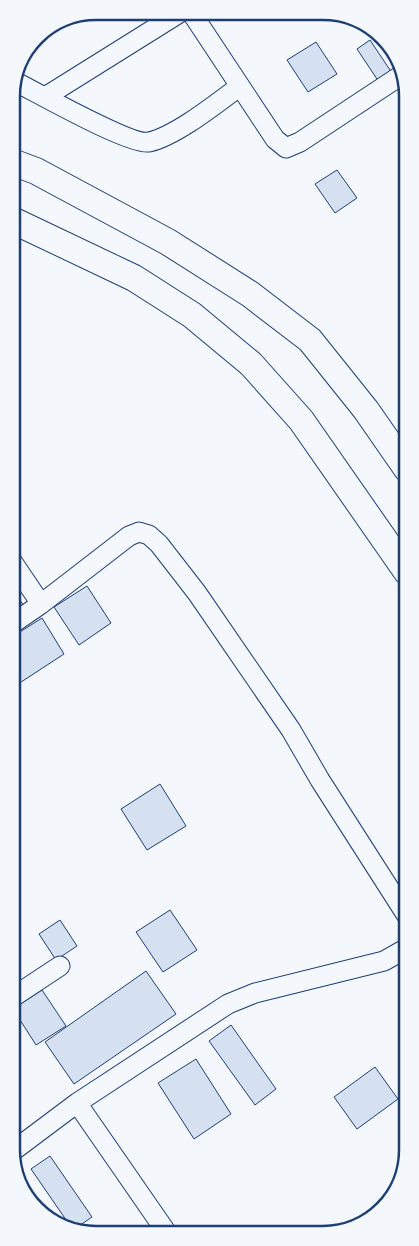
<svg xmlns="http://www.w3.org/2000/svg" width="419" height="1246" font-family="'Sofia Sans Condensed',sans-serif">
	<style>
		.building { fill: #d5e0f0; stroke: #1d3f73 }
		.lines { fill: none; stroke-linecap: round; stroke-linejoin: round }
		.street-casing { stroke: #1d3f73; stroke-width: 21 }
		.secondary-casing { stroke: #1d3f73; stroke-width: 28 }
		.street { stroke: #f4f7fb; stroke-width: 19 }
		.secondary { stroke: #f4f7fb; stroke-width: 26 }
		.rim { fill: none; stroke: #1d3f73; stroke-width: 2.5 }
	</style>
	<rect width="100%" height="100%" fill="#f4f7fb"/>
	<path class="building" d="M370,40L394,76L381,85L357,49Z
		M316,42L337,74L308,92L287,60Z
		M337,170L357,198L335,213L315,184Z
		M87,586L111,623L79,645L54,607Z
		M12,589L24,606L12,614Z
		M42,618L64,654L12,688V637Z
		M160,784L186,826L147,850L121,809Z
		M170,910L197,950L163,972L136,932Z
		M60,920L77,946L56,960L39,934Z
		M146,971L176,1014L74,1084L45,1042Z
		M42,990L66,1026L36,1045L13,1009Z
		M231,1025L276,1089L255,1105L209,1041Z
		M196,1059L231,1114L194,1139L158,1083Z
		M375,1067L398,1099L357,1129L334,1097Z
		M50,1156L92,1217L73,1230L31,1169Z"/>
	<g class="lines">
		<defs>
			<path id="street" d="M191,12L275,139L286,148L300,142L403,74
				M14,81C36,92 131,146 149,142C176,136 217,103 240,86
				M45,97L181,12
				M12,561L41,604
				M12,624L41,604L129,536L139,532L149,535L159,544L197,593L291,730L320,780L407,916
				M13,997L60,966
				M77,1103L167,1233
				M13,1151L77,1103L228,1004L255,993L384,961L407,948"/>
			<path id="secondary" d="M12,162L36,171L168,242L250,294L310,340L366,410L407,469
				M12,220L134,278L192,315L251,364L301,420L407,572"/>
		</defs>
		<use href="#street" class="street-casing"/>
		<use href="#secondary" class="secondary-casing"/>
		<use href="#street" class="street"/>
		<use href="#secondary" class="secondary"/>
	</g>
	<path d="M0 0H419V1246H0ZM96 20H323A76 76 0 0 1 399 96V1150A76 76 0 0 1 323 1226H96A76 76 0 0 1 20 1150V96A76 76 0 0 1 96 20Z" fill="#f4f7fb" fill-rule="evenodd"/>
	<path class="rim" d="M96 20H323A76 76 0 0 1 399 96V1150A76 76 0 0 1 323 1226H96A76 76 0 0 1 20 1150V96A76 76 0 0 1 96 20Z"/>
</svg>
